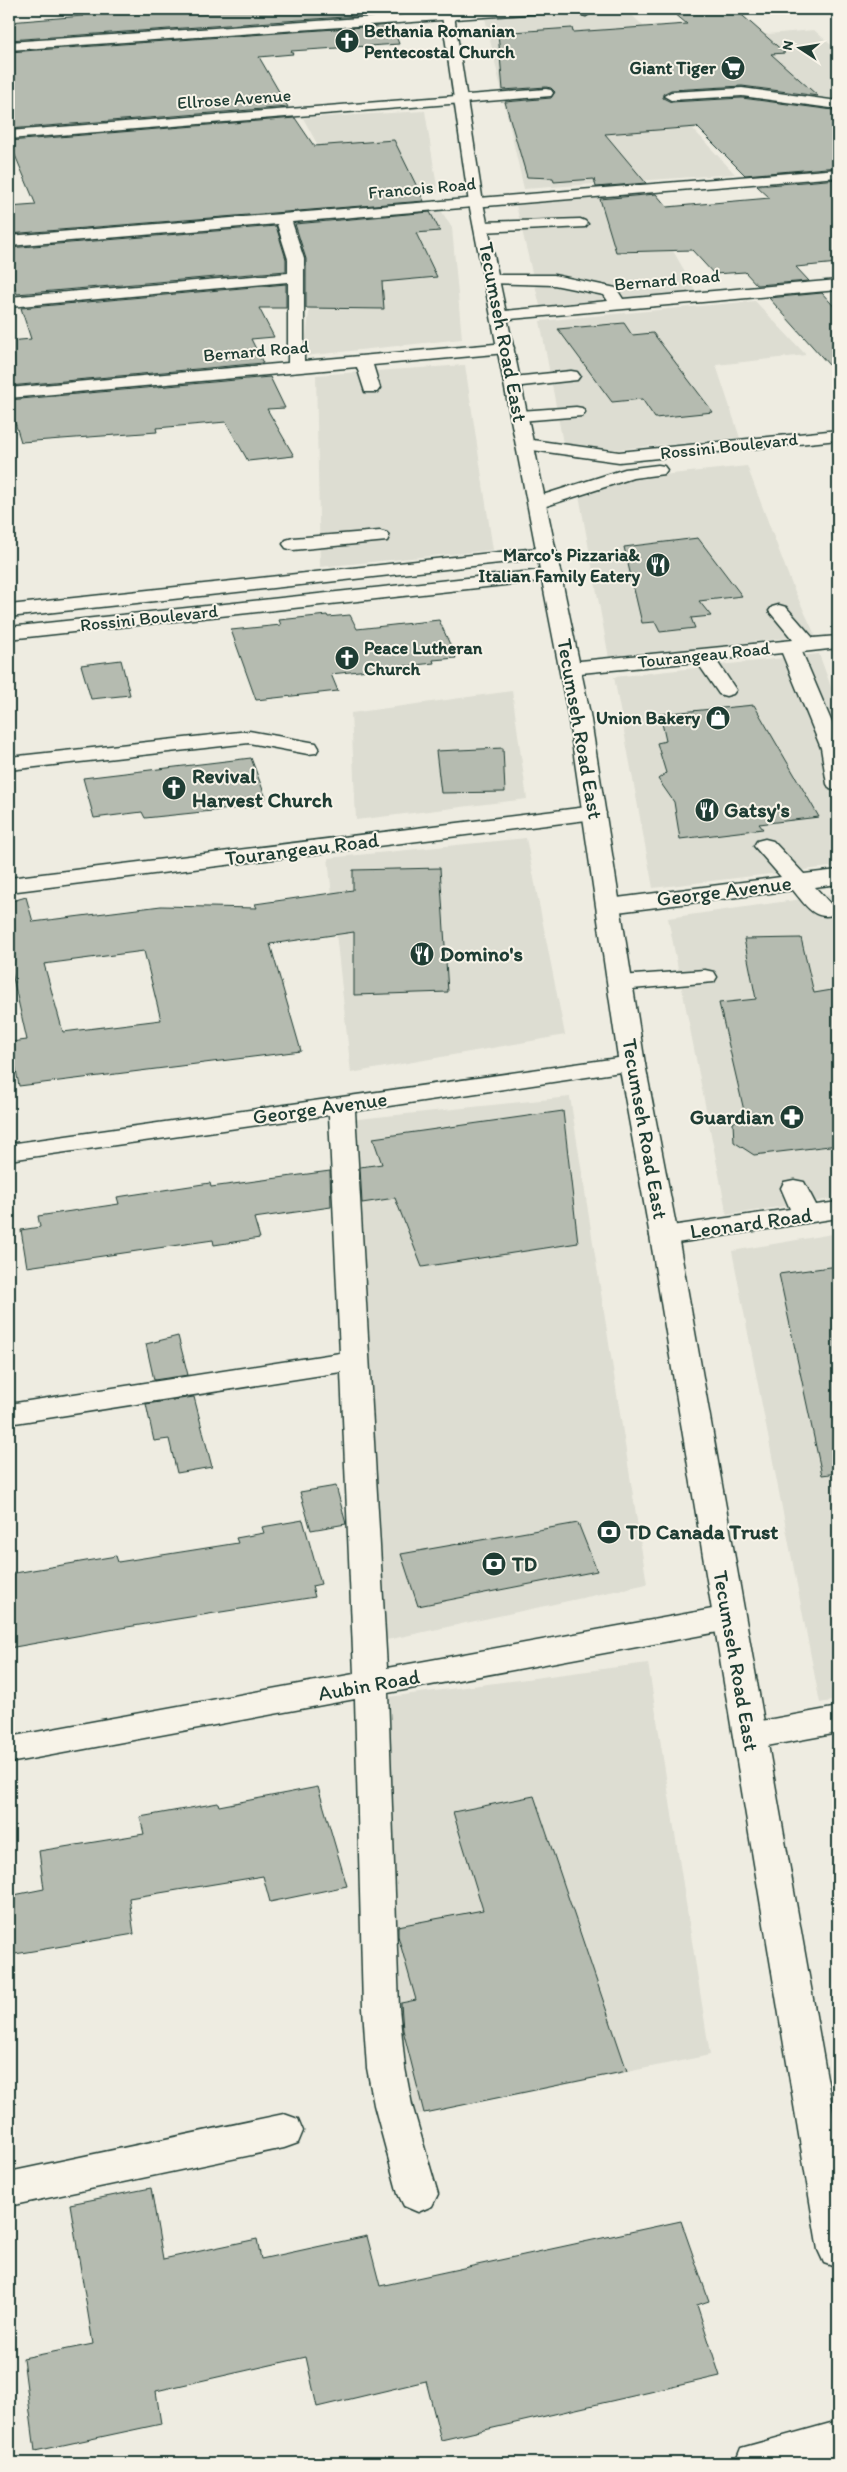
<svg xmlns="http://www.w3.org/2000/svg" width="847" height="2472" font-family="Itim,sans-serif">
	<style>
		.built { fill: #ddddd2 }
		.building { fill: #b5bbb0; stroke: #1f3d34; fill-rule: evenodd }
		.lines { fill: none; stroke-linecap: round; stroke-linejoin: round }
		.minor-casing { stroke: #1f3d34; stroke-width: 3 }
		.major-casing { stroke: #1f3d34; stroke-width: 3 }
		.minor { fill: #f7f3e8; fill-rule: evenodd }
		.major { fill: #f7f3e8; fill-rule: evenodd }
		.labels { text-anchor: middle; stroke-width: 4; stroke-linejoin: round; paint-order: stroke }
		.far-poi-label { font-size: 18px; font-weight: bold; fill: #1f3d34; stroke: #f7f3e8; text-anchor: end }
		.far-street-label { font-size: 18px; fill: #1f3d34; stroke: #f7f3e8 }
		.street-label { font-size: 21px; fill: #1f3d34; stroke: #f7f3e8 }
		.poi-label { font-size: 21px; font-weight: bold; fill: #1f3d34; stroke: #f7f3e8; text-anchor: start }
	</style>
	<rect width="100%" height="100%" fill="#eeece1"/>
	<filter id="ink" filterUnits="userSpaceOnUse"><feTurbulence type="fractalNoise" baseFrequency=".02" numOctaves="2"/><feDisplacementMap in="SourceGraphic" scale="10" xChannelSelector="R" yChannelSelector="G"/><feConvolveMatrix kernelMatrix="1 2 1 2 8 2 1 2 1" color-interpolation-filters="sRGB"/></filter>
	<g filter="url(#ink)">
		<path class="built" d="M587,9H626L660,43L814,30L838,51V118L693,129L735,174L524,189L485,18Z
			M425,111L438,193L312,204L322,153L303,118Z
			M641,194L697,293L540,306L516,205Z
			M442,212L452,228L462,339L304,356L313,277L254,282L243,256L293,251L281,226Z
			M755,301L806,355L716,365L740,438L565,454L540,321Z
			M465,365L493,550L320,567L316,375Z
			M747,466L792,585L815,635L609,658L579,495L624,479Z
			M819,654L838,706V866L653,888L614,677Z
			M512,691L527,799L356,820L351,713Z
			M526,838L565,1035L351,1073L328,858Z
			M838,894V1198L727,1215L668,918Z
			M570,1097L647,1584L368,1644L339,1121Z
			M838,1233V1700L820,1703L732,1251Z
			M648,1663L710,2055L396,2119L381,1698Z"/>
		<path class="building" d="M128,9H385L387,14L9,40V22L83,16L81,12Z
			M678,9H735L785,53L771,54L818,96L742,86L671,90L663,94V98L671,102L742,98L833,110L838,115V167L745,175L697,127L605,134L646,183L596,187L594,179L554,182L553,178L527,177L505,102L551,98L555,92L551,88L546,87L503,90L498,33L572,28L573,32L687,24L674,13H683Z
			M392,25L399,44L291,51L293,54L259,57L288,107L9,129V52Z
			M295,118L314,146L394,140L424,201L9,234V207L36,205L9,141Z
			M838,179V263L796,267L809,281L757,285L745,272L714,274L692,250L616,252L600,199L656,194L667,207L770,198L757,186Z
			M430,212L440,231L416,233L437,277L382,282L384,309L306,308V259L295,224Z
			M276,226L286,259V271L17,294L9,269V248Z
			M286,284V308H259L274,337L251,339L263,363L9,386V341L31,339L21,308Z
			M822,293L838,311V375L769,298Z
			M624,323L632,335L653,333L713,412L655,418L642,399L612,402L558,329Z
			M270,377L285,408L267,409L294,456L248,461L226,422L156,428L157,432L21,442L9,403V400Z
			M698,538L742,596L699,601L711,616L691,618L695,628L660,632L655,622L642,623L624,547Z
			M327,615L328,617L350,615L357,629L439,620L456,658L433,660L434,663L331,674L338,691L256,700L231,630L281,625L279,620Z
			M121,660L130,695L91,699L81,665Z
			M754,705L819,817L759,824L763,829L680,839L674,802L658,779L666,773L657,743L666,741L660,714Z
			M503,748L505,792L441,793L436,751Z
			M251,758L266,798L257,799L260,806L145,818L142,812L94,818L83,778Z
			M440,868L448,992L354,995V932L270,944L301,1051L19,1086L11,1042L27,1040L11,969H9V902L26,897L33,922L161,906L257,908L255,904L353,890V870ZM144,951L161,1020L63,1032L44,964Z
			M801,938L814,993L838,989V1145L754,1155L734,1142L733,1123L745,1115L719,1003L756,999L744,939Z
			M563,1111L578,1243L422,1267L395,1198L362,1203L360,1167L382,1164L373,1138Z
			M330,1171L331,1207L254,1218L260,1238L214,1245L213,1240L27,1267L21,1230L40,1227L38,1216L119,1204L117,1197L210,1183L211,1187Z
			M838,1266V1473L822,1475L779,1274Z
			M178,1336L188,1375L154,1380L146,1344Z
			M194,1397L212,1467L177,1473L169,1439L154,1441L146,1404Z
			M336,1486L346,1524L311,1530L300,1492Z
			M303,1520L321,1584L312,1586L315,1597L121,1628L9,1648V1574L116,1556L118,1562L238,1543L236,1538L264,1533L262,1527Z
			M578,1523L597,1571L418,1606L401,1554Z
			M318,1787L347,1886L270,1902L263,1876L129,1898L134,1934L9,1955V1896L44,1889L39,1851L144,1834L140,1817L218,1803L219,1806Z
			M534,1796L627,2071L424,2113L403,2030L401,2003L416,2000L398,1936V1926L483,1910L453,1812Z
			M151,2188L163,2259L257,2239L261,2259L367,2236L380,2286L681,2221L709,2301L697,2305L720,2376L441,2440L426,2381L317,2407L306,2357L156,2391L161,2424L35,2451L23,2358L93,2344L70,2204Z"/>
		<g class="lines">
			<defs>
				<path id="minor" d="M491,9H548L542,13L9,50V42Z
					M580,9H592V12L586,16L582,15Z
					M742,88L838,101V109L742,96L671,100L664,96L671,92Z
					M546,89L551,90L553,93L551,96L9,139V131Z
					M838,169V177L292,222L304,259V361L506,343L512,344L514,348L512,352L506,353L373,365L380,388L377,392H365L357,367L9,398V388L288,363V282L9,307V297L288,273V259L277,224L9,246V236Z
					M580,219L585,221L588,224L585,227L482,232L474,227L482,222Z
					M493,275H554L616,288L623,299L838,280V290L500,320L494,318L492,315L494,312L608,301L604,295L554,285L487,283L485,280L487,277Z
					M571,371L577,372L580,376L577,380L513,387L507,386L504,382L507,378L513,377Z
					M576,407L582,408L585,412L582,416L520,421L514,420L511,416L514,412L520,411Z
					M838,430V440L619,462L525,449L519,448L516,444L519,440L525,439L619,452Z
					M658,465L664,466L667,470L664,474L633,478L537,509L530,507L528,503L530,499L625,469Z
					M380,531L387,533L389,537L387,541L293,550L286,548L283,544L286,540L293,538Z
					M547,547L554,549L557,553L554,557L9,617V605Z
					M552,569L559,571L562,575L559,579L9,639V627Z
					M779,605L786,607L813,638L838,636V648L802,652L838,737V791L830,789L827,784L821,748L782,653L716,660L736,690L733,694L726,696L719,694L697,662L570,674L563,672L560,668L563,664L570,662L793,640L769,611L772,607Z
					M249,731L316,743L319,748L316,753L308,754L249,743L9,770V757Z
					M595,806L603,808L606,813L603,818L9,892V878Z
					M765,839L773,841L804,874L838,870V884L815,887L836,910L832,915C813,920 804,903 793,890L609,913L601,911L597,906L601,901L609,899L781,877L754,846L757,841Z
					M705,970L714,972L717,977L714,982L620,990L611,988L608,983L611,978L620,976Z
					M632,1056L641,1059L645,1064L641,1069L355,1111L387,1668L729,1606L740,1610L745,1618L740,1626L729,1630L388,1693L399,2008L405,2068L412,2105L438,2194L432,2206L418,2212L404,2206L398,2194L374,2105L367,2068L363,2008L355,1699L9,1763V1737L354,1674L341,1372L9,1424V1404L340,1353L329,1115L9,1160V1144Z
					M794,1180L804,1182L816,1205L838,1202V1218L664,1245L654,1242L650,1236L654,1230L664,1227L790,1209L781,1188L784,1182Z
					M838,1707V1733L750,1749L738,1745L733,1736L738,1727L750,1723Z
					M284,2114L298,2119L303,2131L298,2143L284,2148L9,2206V2172Z
					M838,2421V2461L831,2463H735L741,2448Z"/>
				<path id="major" d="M441,9H453L483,203L590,714L645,1064L678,1236L838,2140V2268L824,2263L818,2250L650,1236L619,1064L568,714L469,203Z"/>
			</defs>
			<use href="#minor" class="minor-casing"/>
			<use href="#major" class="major-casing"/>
			<use href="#minor" class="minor"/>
			<use href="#major" class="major"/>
		</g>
	</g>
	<defs>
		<symbol id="church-disc" viewBox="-11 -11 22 22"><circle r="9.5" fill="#1f3d34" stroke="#f7f3e8"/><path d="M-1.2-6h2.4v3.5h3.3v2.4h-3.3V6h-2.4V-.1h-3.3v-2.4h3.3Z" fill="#fff"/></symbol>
		<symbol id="supermarket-disc" viewBox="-11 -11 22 22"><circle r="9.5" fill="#1f3d34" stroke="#f7f3e8"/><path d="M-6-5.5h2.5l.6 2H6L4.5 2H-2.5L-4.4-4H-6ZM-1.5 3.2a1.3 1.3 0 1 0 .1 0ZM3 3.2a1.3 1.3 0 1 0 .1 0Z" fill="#fff"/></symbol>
		<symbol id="restaurant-disc" viewBox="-11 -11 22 22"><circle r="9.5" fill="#1f3d34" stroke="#f7f3e8"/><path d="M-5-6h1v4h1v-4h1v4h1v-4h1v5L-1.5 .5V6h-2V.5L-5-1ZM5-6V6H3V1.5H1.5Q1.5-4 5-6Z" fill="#fff"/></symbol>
		<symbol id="shop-disc" viewBox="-11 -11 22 22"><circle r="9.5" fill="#1f3d34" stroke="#f7f3e8"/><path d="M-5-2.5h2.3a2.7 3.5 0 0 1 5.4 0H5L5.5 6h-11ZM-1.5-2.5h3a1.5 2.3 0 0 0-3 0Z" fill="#fff"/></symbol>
		<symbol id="pharmacy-disc" viewBox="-11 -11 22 22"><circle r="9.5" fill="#1f3d34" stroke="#f7f3e8"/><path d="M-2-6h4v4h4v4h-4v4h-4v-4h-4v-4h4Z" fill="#fff"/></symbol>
		<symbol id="bank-disc" viewBox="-11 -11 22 22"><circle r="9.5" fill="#1f3d34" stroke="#f7f3e8"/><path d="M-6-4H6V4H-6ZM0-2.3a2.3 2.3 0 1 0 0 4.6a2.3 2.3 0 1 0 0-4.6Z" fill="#fff"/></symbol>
	</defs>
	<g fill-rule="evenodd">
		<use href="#church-disc" x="333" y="27" width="28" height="28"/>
		<use href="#supermarket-disc" x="719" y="54" width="28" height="28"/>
		<use href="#restaurant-disc" x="644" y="551" width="28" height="28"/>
		<use href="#church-disc" x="333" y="644" width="28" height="28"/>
		<use href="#shop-disc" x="704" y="704" width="28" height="28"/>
		<use href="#church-disc" x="160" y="774" width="28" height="28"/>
		<use href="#restaurant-disc" x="693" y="796" width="28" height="28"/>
		<use href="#restaurant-disc" x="408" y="940" width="28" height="28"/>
		<use href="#pharmacy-disc" x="778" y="1103" width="28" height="28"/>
		<use href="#bank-disc" x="595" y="1518" width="28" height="28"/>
		<use href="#bank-disc" x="480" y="1550" width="28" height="28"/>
	</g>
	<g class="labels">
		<g class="far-poi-label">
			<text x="364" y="37" text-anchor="start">Bethania Romanian<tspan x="364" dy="21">Pentecostal Church</tspan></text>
			<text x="716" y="74">Giant Tiger</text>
			<text x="640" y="561">Marco's Pizzaria&amp;<tspan x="640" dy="21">Italian Family Eatery</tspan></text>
			<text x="364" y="654" text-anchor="start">Peace Lutheran<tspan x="364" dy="21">Church</tspan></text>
			<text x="700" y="724">Union Bakery</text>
		</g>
		<g class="far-street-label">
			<text transform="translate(234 99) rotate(-4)" y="6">Ellrose Avenue</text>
			<text transform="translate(422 188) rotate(-5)" y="6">Francois Road</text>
			<text transform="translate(667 280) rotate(-5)" y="6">Bernard Road</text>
			<text transform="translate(256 351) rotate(-5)" y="6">Bernard Road</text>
			<text transform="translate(729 446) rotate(-6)" y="6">Rossini Boulevard</text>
			<text transform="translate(149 618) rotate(-6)" y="6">Rossini Boulevard</text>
			<text transform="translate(704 655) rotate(-6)" y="6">Tourangeau Road</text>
		</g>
		<g class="street-label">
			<text transform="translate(503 332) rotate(79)" y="7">Tecumseh Road East</text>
			<text transform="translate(580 729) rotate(80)" y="7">Tecumseh Road East</text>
			<text transform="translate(302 849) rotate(-7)" y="7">Tourangeau Road</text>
			<text transform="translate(724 891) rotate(-7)" y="7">George Avenue</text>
			<text transform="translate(320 1108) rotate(-8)" y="7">George Avenue</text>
			<text transform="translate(645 1129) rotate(80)" y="7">Tecumseh Road East</text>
			<text transform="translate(751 1223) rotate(-8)" y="7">Leonard Road</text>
			<text transform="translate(736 1661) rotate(80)" y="7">Tecumseh Road East</text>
			<text transform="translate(369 1685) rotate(-10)" y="7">Aubin Road</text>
		</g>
		<g class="poi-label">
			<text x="192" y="783">Revival<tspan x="192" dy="24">Harvest Church</tspan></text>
			<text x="724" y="817">Gatsy's</text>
			<text x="440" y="961">Domino's</text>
			<text x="774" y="1124" text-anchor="end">Guardian</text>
			<text x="626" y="1539">TD Canada Trust</text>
			<text x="512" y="1571">TD</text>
		</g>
	</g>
	<rect width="847" height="2472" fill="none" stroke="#f7f3e8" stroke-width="30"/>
	<rect x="15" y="15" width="817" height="2442" fill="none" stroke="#1f3d34" stroke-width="2" filter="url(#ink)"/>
	<g transform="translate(800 48) rotate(282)" stroke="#f7f3e8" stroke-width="4" paint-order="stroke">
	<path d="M0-4L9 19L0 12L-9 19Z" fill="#1f3d34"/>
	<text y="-8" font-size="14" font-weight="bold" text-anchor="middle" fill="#1f3d34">N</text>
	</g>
</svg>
